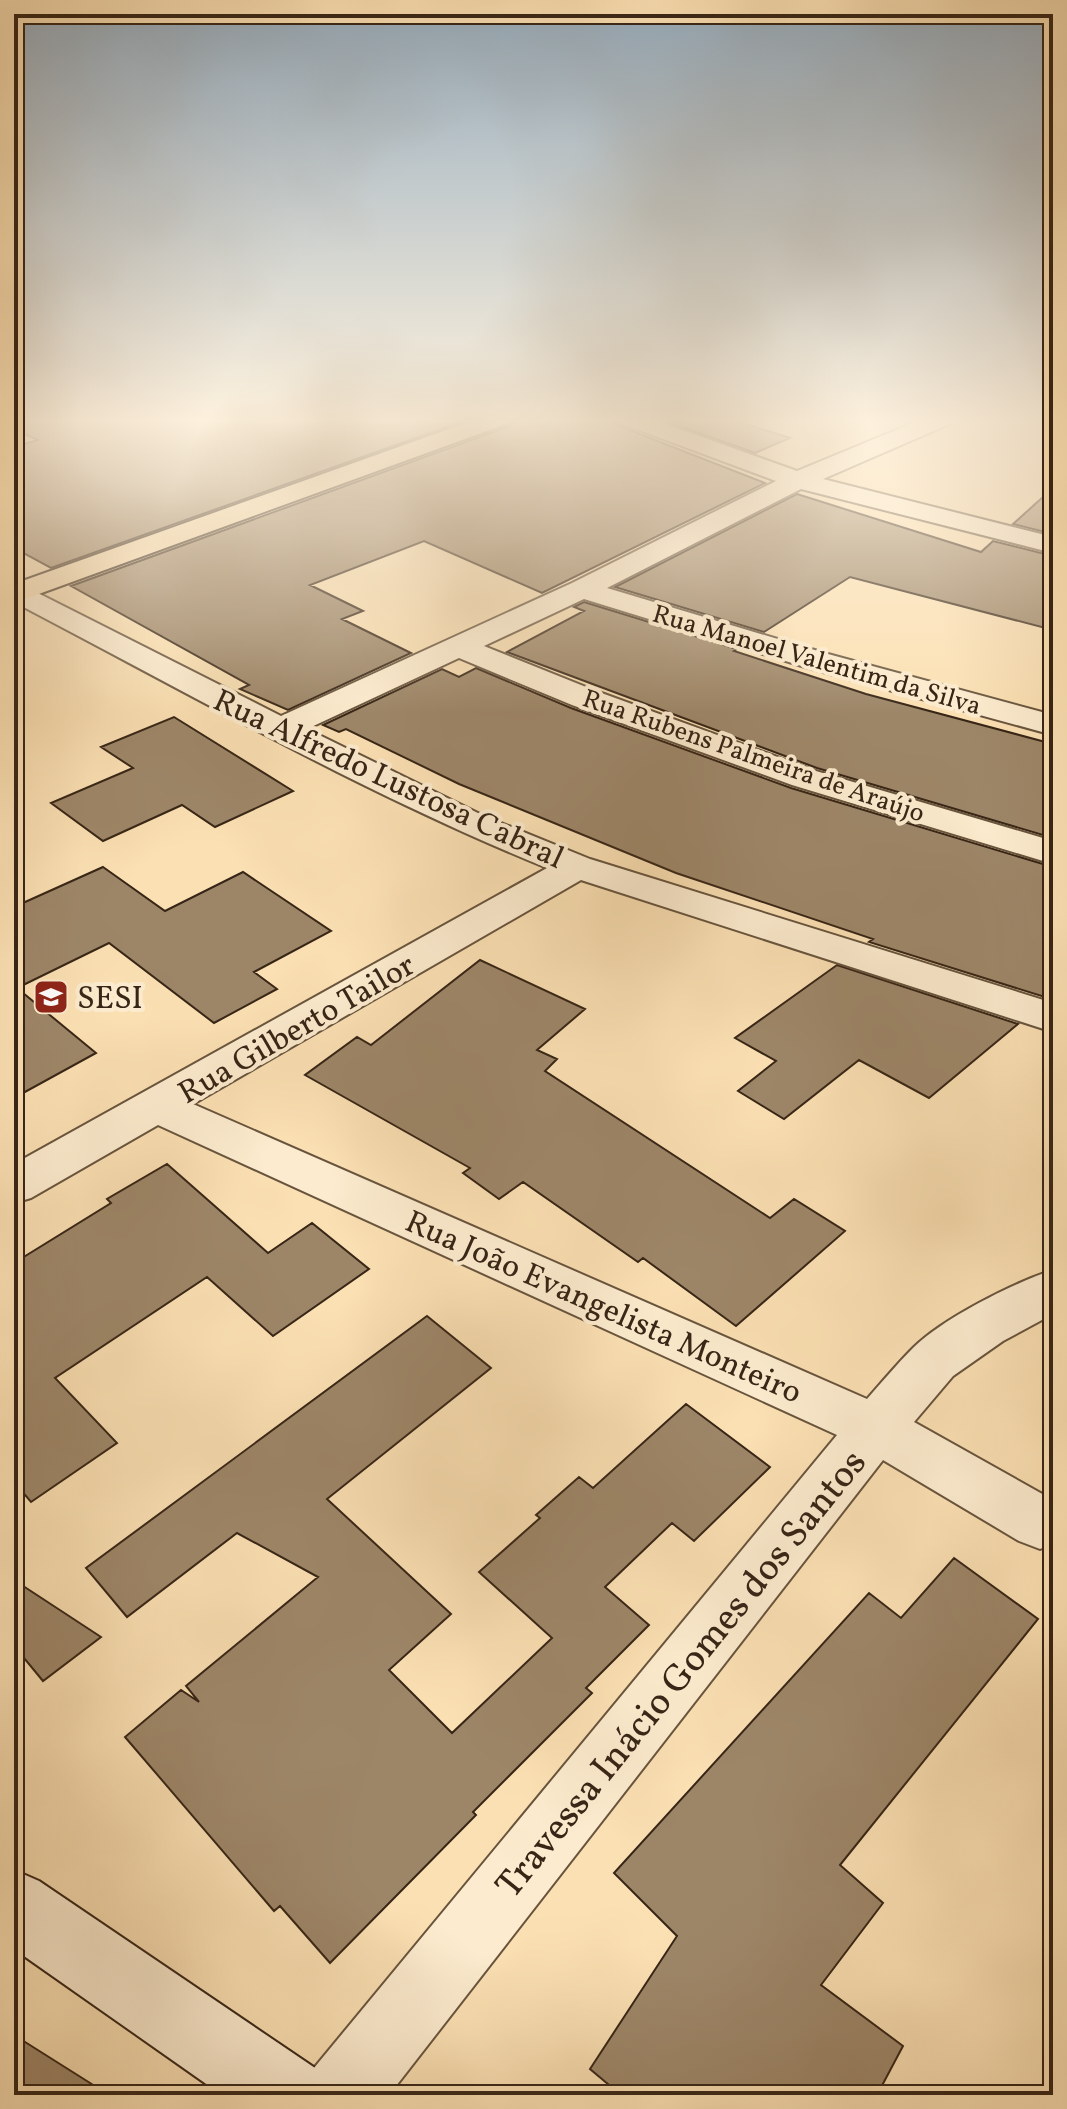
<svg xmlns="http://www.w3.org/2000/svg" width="1067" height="2109" font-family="Vollkorn,serif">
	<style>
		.building { fill: #9d8668; stroke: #372516; stroke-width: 2 }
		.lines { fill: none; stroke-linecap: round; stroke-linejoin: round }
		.minor-casing { stroke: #68543d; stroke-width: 4 }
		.secondary-casing { stroke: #372516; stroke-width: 4 }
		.primary-casing { stroke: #372516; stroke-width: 4 }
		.minor { fill: #fcebce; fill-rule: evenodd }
		.secondary { fill: #fcebce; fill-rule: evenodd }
		.primary { fill: #fbe0b3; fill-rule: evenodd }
		.labels { text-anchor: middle; stroke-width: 8; stroke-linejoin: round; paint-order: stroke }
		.far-street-label { font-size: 26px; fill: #372516; stroke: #fcebce }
		.street-label { font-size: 32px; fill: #372516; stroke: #fcebce }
		.poi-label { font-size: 32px; fill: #372516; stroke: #fcebce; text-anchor: start }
		.near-street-label { font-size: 38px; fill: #372516; stroke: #fcebce }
	</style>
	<rect width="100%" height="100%" fill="#fbe0b3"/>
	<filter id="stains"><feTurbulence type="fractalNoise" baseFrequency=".0025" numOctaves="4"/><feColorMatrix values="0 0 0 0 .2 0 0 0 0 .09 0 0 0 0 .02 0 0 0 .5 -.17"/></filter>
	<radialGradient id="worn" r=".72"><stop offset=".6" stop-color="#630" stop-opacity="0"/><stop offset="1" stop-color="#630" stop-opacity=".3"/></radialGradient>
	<path class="building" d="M14,418H472L51,568L14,548V447L38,440L14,429Z
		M516,418H613L619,426L765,483L542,593L424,541L310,585L363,611L342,619L411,653L288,710L240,689L249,685L71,586L510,426Z
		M657,418H727L790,438L755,453Z
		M1053,488V534L1013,524Z
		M797,494L981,552L993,541L1053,556V630L850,577L764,632L615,587Z
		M584,602L737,649L734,651L866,694L1053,744V838L817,768L507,652L584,611L574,607Z
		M476,668L571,708L791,788L1053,867V994L1048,998L869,942L873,939L676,873L459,784L346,729L339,732L323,725L442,669L459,677Z
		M174,717L293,791L215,827L182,805L103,841L51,803L133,768L101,747Z
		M103,867L165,911L243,872L331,931L254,972L277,989L214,1023L109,943L17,988L96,1053L14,1098V907Z
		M480,960L585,1009L537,1050L557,1059L545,1071L770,1218L794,1199L845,1231L736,1326L643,1258L638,1262L523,1182L499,1199L463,1173L470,1168L305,1075L357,1037L371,1045Z
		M837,965L1018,1024L929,1098L859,1060L784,1119L738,1091L776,1061L735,1038Z
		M167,1164L268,1253L312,1223L369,1269L273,1336L207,1277L55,1378L117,1443L31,1502L14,1482V1263L111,1203L107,1199Z
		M427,1316L491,1368L327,1499L451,1614L389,1670L452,1733L552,1638L479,1572L540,1518L536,1515L579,1477L593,1488L686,1404L770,1467L694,1541L672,1523L605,1587L649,1625L586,1688L592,1693L473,1812L476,1815L330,1963L280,1906L274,1911L125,1737L181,1690L199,1702L186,1686L318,1577L237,1533L127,1617L86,1568Z
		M954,1558L1038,1619L840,1865L883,1903L821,1985L903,2046L877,2095H621L590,2069L677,1936L614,1873L869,1593L901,1618Z
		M14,1580L101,1637L43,1681L14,1646Z
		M14,2035L109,2095H14Z"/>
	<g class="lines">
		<defs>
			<path id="minor" d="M616,418H649L797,471L925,418H956L952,423L823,479L1053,537V553L801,489L607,588L828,654L1053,715V735L805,667L584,599L484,646L596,691L816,771L1053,841V864L792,785L572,705L459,658L307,729L484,816L590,859L1053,1003V1032L581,880L193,1104L867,1399C882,1382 897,1364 913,1348C942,1319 1013,1283 1053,1270V1314L1003,1341L953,1376L914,1422L1053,1500V1544L1040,1549L1019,1541L883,1460L389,2095H302L314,2068L837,1435L158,1125L31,1198L14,1203V1164L547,868C363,793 190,694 14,602V581L281,716L572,583L776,481L620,423Z"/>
			<path id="secondary" d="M14,1870L39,1881L315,2068L327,2095H222L14,1949Z"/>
			<path id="primary" d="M480,418H513L509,423L14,603V584Z"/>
		</defs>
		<use href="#minor" class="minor-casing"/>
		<use href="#secondary" class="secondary-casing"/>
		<use href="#primary" class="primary-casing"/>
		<use href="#minor" class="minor"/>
		<use href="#secondary" class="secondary"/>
		<use href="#primary" class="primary"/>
	</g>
	<linearGradient id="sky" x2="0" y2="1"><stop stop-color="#95acbe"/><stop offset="0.59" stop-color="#fdf1dd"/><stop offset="1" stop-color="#fdf1dd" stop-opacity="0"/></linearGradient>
	<rect width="1067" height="713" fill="url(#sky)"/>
	<defs>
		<symbol id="school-square" viewBox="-11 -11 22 22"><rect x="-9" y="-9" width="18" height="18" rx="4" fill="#8f2418" stroke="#fcebce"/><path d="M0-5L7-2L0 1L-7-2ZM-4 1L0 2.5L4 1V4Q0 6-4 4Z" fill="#fff"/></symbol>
	</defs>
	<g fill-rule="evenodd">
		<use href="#school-square" x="31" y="977" width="40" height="40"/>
	</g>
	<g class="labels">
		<g class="far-street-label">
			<text transform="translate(817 659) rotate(16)" y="9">Rua Manoel Valentim da Silva</text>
			<text transform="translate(754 755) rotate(19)" y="9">Rua Rubens Palmeira de Araújo</text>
		</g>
		<g class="street-label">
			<text transform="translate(389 778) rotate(25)" y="11">Rua Alfredo Lustosa Cabral</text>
			<text transform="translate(296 1028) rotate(-30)" y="11">Rua Gilberto Tailor</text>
			<text transform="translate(604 1306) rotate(24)" y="11">Rua João Evangelista Monteiro</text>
		</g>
		<g class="poi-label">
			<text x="77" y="1008">SESI</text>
		</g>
		<g class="near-street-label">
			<text transform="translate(680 1673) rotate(-51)" y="13">Travessa Inácio Gomes dos Santos</text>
		</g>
	</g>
	<rect width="1067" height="2109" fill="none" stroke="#fbe0b3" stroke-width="48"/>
	<rect x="16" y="16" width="1035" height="2077" fill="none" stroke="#372516" stroke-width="4"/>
	<rect x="24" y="24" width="1019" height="2061" fill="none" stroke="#372516" stroke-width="2"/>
	<rect width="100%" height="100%" filter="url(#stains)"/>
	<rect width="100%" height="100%" fill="url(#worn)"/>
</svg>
